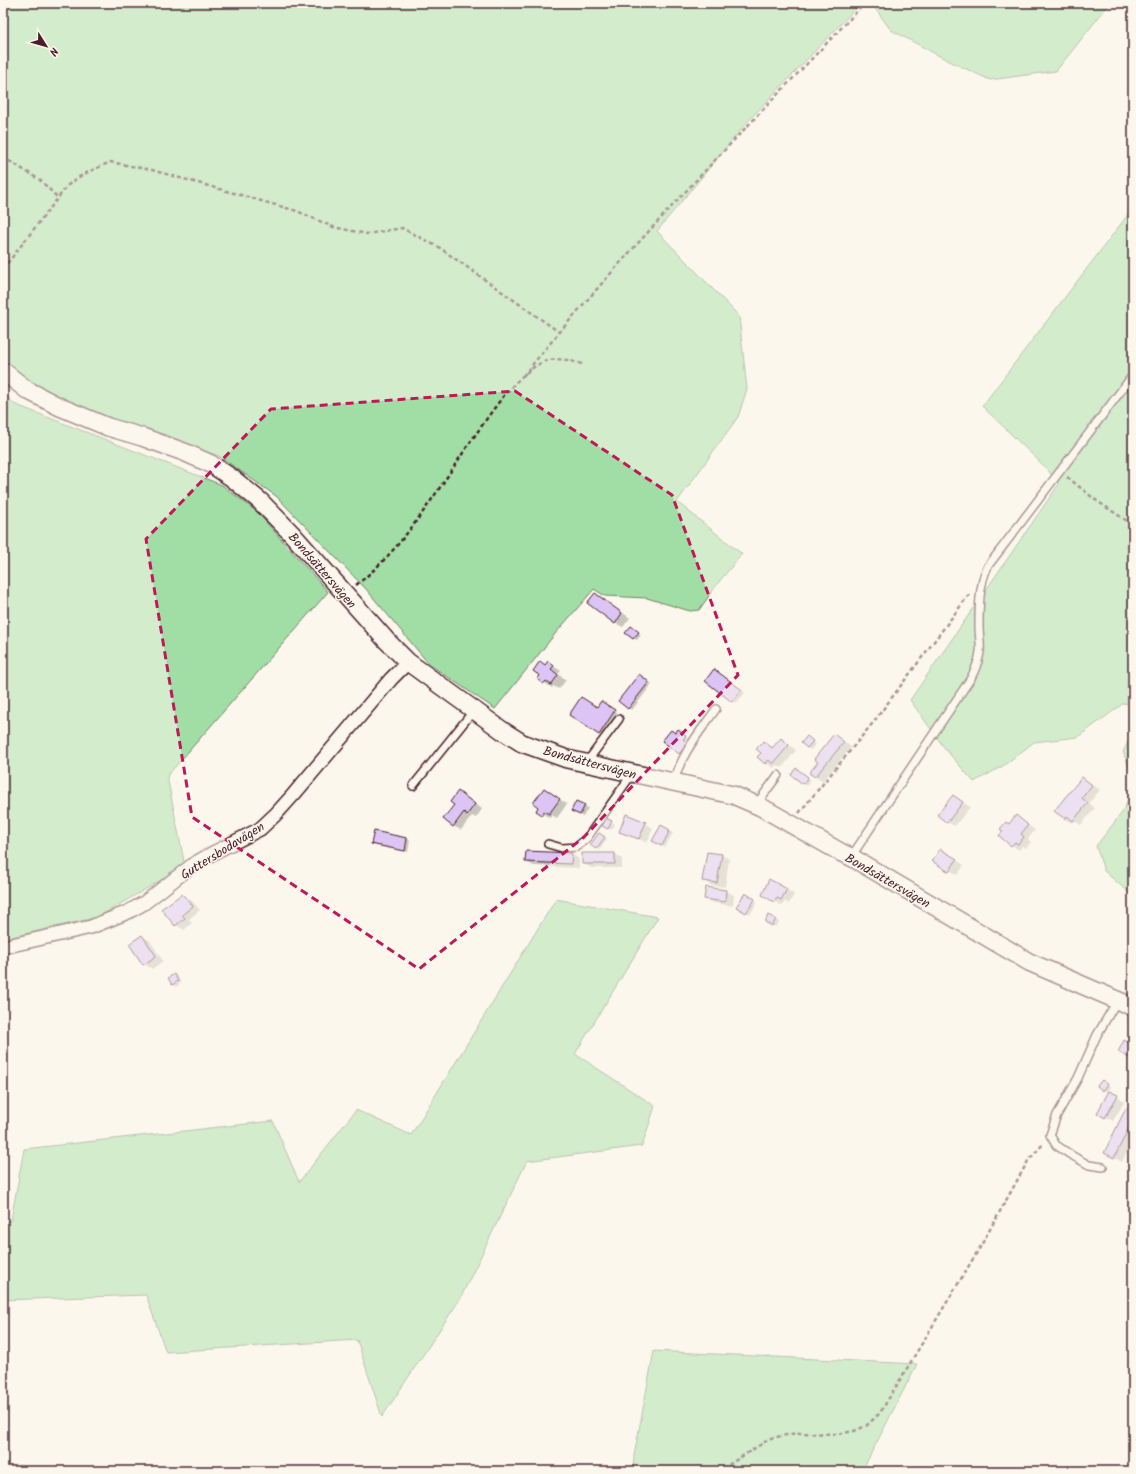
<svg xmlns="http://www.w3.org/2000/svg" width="1136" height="1474" font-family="Kalam,sans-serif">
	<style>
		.green { fill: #a1dea5; stroke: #767e68 }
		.shadow { fill: #0003 }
		.building { fill: #dcc5f5; stroke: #4a1f2b }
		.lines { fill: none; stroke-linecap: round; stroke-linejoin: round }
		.service-casing { stroke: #4a1f2b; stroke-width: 10 }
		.minor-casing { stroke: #4a1f2b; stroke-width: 16 }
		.tertiary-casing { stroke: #4a1f2b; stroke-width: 20 }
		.path { stroke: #4a1f2b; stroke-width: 2.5; stroke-dasharray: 4 3; stroke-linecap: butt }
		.service { stroke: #fbf7ec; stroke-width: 7 }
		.minor { stroke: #fbf7ec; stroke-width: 13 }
		.tertiary { stroke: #fbf7ec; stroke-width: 17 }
		.marked { fill: none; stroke: #c2185b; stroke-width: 3; stroke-dasharray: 8 5; stroke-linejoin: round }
		.labels { text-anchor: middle; stroke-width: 3; stroke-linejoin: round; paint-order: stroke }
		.street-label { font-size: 13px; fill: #4a1f2b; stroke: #fbf7ec }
	</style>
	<rect width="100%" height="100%" fill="#fbf7ec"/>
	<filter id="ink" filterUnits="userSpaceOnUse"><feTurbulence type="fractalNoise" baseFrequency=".025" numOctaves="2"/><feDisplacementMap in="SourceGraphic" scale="8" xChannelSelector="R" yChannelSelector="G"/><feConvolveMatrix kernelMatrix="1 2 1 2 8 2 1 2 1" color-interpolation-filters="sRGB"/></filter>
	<g filter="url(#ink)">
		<path class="green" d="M3,3H861L750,119L657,231L739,316L747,389L738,417L677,502L742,554L718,583L699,610L690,611L647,598L605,596L594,589L555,634L495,709L429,664L366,589L276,496L219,456L97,416L30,386L3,360Z
			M871,3H1110L1056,71L990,80L945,59L891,30Z
			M1133,208V705L1124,703L1078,737L1034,742L1003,766L974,782L946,750L910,700L1059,484L1047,469L982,406Z
			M3,392L14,404L222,485L257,512L328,592L167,776L185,866L98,917L3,939Z
			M1133,732V777L1123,752Z
			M1133,784V896L1104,871L1096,846L1124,810Z
			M556,899L658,917L575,1054L655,1106L642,1146L527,1161L460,1299L382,1417L357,1340L166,1352L146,1295L3,1300V1222L11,1220L24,1149L273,1121L299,1182L356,1110L411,1135Z
			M654,1351L917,1364L862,1471H633L634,1456Z"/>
		<path class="shadow" d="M596,594L630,618L623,627L615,623Z
			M635,629L641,635L637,640L633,638Z
			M541,662L546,666L549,663L561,671L558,674L566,680L559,689L553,686L552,688L539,679L541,676Z
			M718,672L745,693L736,703L707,681Z
			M643,677L652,684L632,710L628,708Z
			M601,703L618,713L603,736L587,726Z
			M678,731L693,741L690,744L695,748L687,758L663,741L676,734Z
			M834,735L851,747L823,781L811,773L820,762Z
			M781,739L796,750L782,768L777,765L773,768L758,757L762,753L764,742L774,748Z
			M810,740L815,744L811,750L807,748Z
			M800,771L811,780L807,786L803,784Z
			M1083,778L1100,790L1089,803L1095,808L1081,825L1074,821L1073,823L1065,819Z
			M544,789L567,804L557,818L552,815L550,818L543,814Z
			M954,796L970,807L955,826L947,822Z
			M466,797L482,809L476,818L472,816L461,830L453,826Z
			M576,802L588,808L583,817L572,810Z
			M1016,817L1035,830L1028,839L1031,842L1026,848L1022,846L1019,850L1012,845L1004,831Z
			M606,820L615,824L612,830L603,826Z
			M645,823L653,828L647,843L621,831Z
			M661,826L673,833L665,847L653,840Z
			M603,836L607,839L600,850L596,848Z
			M407,838L410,840L408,852L376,846L372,844Z
			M940,850L964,865L958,875L934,861Z
			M571,854L579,859V868L534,866L526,862Z
			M615,854L622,859V868H591L583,863Z
			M722,855L729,859L725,887L710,885L703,880Z
			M770,881L794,894L789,904L785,901L782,906L763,895Z
			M707,889L726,891L734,895L733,906L713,903L705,899Z
			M745,894L758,902L750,914L738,907Z
			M182,895L190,899L200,910L189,919L192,923L184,930L176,925L163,910Z
			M769,916L779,922L776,927L766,921Z
			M142,936L150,941L163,961L152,969L144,964L130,944Z
			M174,975L178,977L181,983L176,987L173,985L169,979Z
			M1106,1083L1111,1087L1107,1092L1099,1086Z
			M1110,1092L1125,1101L1113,1121L1098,1113Z
			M1133,1112V1140L1122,1162L1113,1157Z"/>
		<path class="building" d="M595,593L622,613L615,624L587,603Z
			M631,626L639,632L633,639L625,633Z
			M540,661L545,665L548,661L554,666L551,669L558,675L551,685L546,681L543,684L537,679L540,676L533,671Z
			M714,669L742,690L732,702L705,681Z
			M639,674L649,682L628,709L618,701Z
			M581,697L597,707L601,701L615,710L599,735L569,715Z
			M678,729L686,736L683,739L688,743L679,754L662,741L671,730L675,733Z
			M834,734L844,742L815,777L809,773L818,762L814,759Z
			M807,736L813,741L807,748L801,743Z
			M781,738L789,745L773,764L769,760L765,764L757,757L761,753L756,749L764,741L772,748Z
			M796,768L808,777L803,784L791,775Z
			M1082,777L1092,785L1082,798L1088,803L1073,821L1067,816L1065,819L1054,811Z
			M544,788L560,799L549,814L544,811L542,815L536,811L538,807L533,803Z
			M458,791L475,804L467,815L464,812L453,827L443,819L454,805L450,802Z
			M953,795L963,802L947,823L937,815Z
			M576,801L585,805L580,815L571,811Z
			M626,814L646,822L639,839L619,832Z
			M1016,815L1028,825L1021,834L1024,837L1018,844L1015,842L1011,846L999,836L1003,831L1000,829L1006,822L1009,824Z
			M606,818L612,821L608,829L602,826Z
			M661,825L670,830L662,846L652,841Z
			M374,831L407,838L405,851L371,844Z
			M599,833L605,837L596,849L590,845Z
			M940,849L957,859L949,872L932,861Z
			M526,851L572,853L571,864L525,862Z
			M707,852L722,854L717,883L702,881Z
			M582,853H615V864H582Z
			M769,879L787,889L781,900L777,898L774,902L762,895Z
			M706,887L726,890L725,902L704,899Z
			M745,893L755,899L746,913L736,907Z
			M182,894L193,906L182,915L185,918L175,926L161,909Z
			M768,915L776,919L772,926L765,922Z
			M142,935L156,956L143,965L129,944Z
			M174,974L178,981L172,985L168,978Z
			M1124,1040L1133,1045V1060L1118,1052Z
			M1102,1080L1108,1084L1103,1091L1097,1086Z
			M1109,1091L1118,1095L1105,1118L1097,1113Z
			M1126,1108L1133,1111V1120L1114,1158L1104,1153Z"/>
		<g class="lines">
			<defs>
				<path id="service" d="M586,763L619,719
					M674,783C680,755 700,732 716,709
					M413,786L474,710
					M756,805L778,775
					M548,844L562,848L577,847L587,838L632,774
					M851,857L971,678C975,670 979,661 980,652C981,644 979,635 979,627C979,607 979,584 988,566L1133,375
					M1103,1167L1089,1165L1071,1155L1056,1145L1050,1135L1057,1115L1078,1078L1097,1035L1117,1001"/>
				<path id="minor" d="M3,947L91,927L128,912L144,903L194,864L215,852L260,829L276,814L294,794L391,679L408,662"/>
				<path id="tertiary" d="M3,371L27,390L60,407L108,427L142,437L184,452L211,464L232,478L260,501L292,534L386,640L408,662L503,731L522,743L567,759L733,795L761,807L842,853L851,857L1029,962L1133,1007"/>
			</defs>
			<use href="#service" class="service-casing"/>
			<use href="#minor" class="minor-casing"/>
			<use href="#tertiary" class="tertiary-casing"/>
			<path class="path" d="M3,157L40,180L58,198
				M3,269L68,185L82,175L110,162L152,170L297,211L333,227L367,234L402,228L440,248L559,332
				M523,376C630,245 749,125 865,3
				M1067,477L1097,501L1133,525
				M356,585C406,547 440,485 476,434C493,410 514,377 541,363C555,356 568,360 582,364
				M799,813L872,724L971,592
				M716,1471L722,1469L771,1438L797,1433L838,1434L854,1431L866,1426L880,1413L979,1249L1028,1161L1044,1143"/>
			<use href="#service" class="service"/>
			<use href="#minor" class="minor"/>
			<use href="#tertiary" class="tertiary"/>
		</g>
	</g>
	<path d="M0 0H1136V1474H0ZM515,391L672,495L738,675L584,837L419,969L192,817L146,539L271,409Z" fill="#fbf7ec" fill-opacity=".55" fill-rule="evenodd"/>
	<path class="marked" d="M515,391L672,495L738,675L584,837L419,969L192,817L146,539L271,409Z"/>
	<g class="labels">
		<g class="street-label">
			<text transform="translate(323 570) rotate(49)" y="5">Bondsättersvägen</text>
			<text transform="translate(590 762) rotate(15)" y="5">Bondsättersvägen</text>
			<text transform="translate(222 850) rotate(-32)" y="5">Guttersbodavägen</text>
			<text transform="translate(888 880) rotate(30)" y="5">Bondsättersvägen</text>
		</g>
	</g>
	<rect width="1136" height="1474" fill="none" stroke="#fbf7ec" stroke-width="16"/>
	<rect x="8" y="8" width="1120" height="1458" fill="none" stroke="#4a1f2b" stroke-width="1.5" filter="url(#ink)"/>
	<g transform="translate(46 46) rotate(127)" stroke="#fbf7ec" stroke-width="3" paint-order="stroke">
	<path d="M0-3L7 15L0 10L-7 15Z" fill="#4a1f2b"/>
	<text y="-6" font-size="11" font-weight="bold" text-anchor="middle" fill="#4a1f2b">N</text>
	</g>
</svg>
